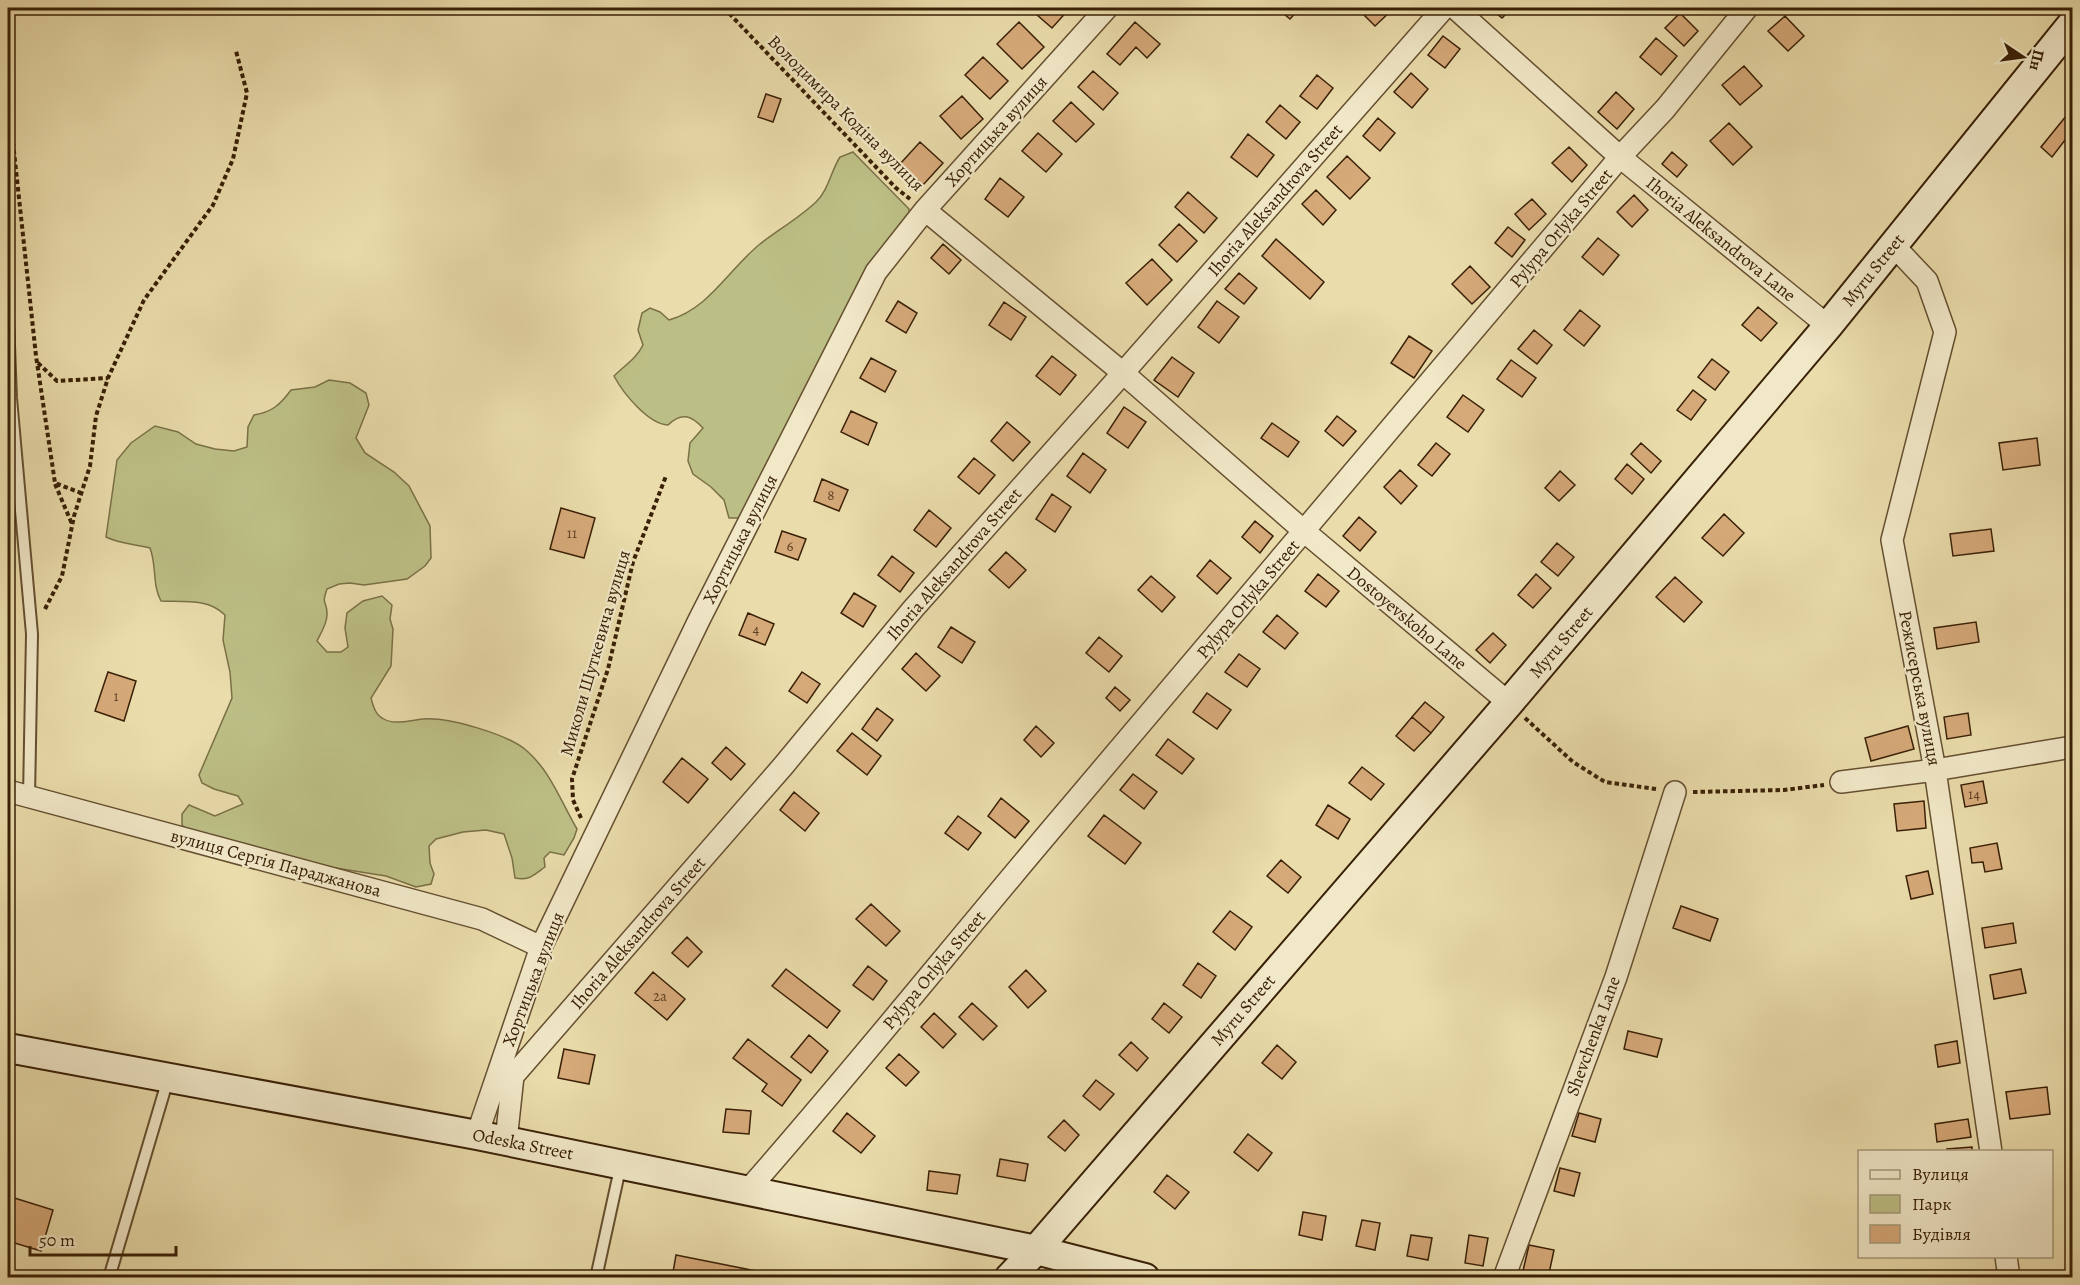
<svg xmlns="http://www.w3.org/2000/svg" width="2080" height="1285" font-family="Alegreya,serif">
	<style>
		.green { fill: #bcbf85; stroke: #7a7046; stroke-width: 1.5 }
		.building { fill: #d6a979; stroke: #392007; stroke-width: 1.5 }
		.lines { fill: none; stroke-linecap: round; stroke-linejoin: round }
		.lane-casing { stroke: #654f30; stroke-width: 14 }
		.street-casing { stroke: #654f30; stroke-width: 24 }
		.secondary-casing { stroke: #392007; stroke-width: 32 }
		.path { stroke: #392007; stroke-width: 4; stroke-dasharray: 4.5 3; stroke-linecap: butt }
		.lane { stroke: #f1e8c8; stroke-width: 10 }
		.street { stroke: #f1e8c8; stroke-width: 21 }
		.secondary { stroke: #f1e8c8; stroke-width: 28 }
		.labels { text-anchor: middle; stroke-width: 4.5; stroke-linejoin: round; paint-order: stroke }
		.number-label { font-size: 15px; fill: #604224 }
		.street-label { font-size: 18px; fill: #392007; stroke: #f1e8c8 }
	</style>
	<rect width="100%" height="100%" fill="#eadcab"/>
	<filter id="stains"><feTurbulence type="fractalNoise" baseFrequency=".00333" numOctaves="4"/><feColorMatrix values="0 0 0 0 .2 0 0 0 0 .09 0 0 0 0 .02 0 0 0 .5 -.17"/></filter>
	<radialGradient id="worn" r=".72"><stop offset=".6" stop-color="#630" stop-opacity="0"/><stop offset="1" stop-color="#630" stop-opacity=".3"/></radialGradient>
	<path class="green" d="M853,152L909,209V220L750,506L738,518H729L724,500L711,487L693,474L688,461L690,443L703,428C691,415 681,412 668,425C648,424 623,393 614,376C625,365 636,359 643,345L638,330L642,313L650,308L660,312L669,320C709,309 729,269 760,244C778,230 799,218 816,202C828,191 831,171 840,157Z
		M329,380L350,383L366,393L369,405L356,438L365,453L394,472L409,486L430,526L431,558L425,566L407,579L364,585L350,583L339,584L327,589C321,606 327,600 327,613C328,622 321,633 317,641L327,652H341L348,647L345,628L347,613L363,601L382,596L392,605L390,619L393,629L391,666L371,698C373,705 375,714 382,718C394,726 410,720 423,719C448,717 508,734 527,751C551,772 561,802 577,829L574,838L564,855L550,852L544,858L545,867C534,875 529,881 515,878L512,858L504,834L486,830L463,832L436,839L429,846L430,863L434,874L431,884L416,887L386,876L304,863L188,831L182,825V814L189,805L215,816L243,804L238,796L214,789L202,783L199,775L232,698L230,672L223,640L225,615C208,598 184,602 161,601C152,585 157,566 150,548C135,544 120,544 106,537L117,460L131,443L155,426L178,432L196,444L215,449L234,451L247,447L248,427L254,415C272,412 280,405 291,390L315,387Z"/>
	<path class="building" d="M1029,8H1070L1052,28Z
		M1277,8H1300L1290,19Z
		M1357,8H1391L1393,9L1375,26Z
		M1490,8H1512L1502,18Z
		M1680,13L1698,31L1684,46L1665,28Z
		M1785,16L1804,36L1788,51L1768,31Z
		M1019,22L1044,47L1022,69L997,44Z
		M1135,22L1160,44L1147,58L1136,47L1120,65L1107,54Z
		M1443,36L1460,49L1445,68L1428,55Z
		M1656,38L1677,56L1661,75L1640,57Z
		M983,57L1008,81L990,99L965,75Z
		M1744,66L1762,86L1740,105L1722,85Z
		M1093,71L1118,93L1103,110L1078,87Z
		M1411,73L1428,89L1412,108L1394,92Z
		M1317,75L1333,88L1317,109L1300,96Z
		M1616,92L1634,109L1617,129L1598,112Z
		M766,94L781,99L773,122L758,117Z
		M962,96L983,119L961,139L940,116Z
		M1071,102L1094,124L1076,142L1053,121Z
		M1280,105L1300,122L1286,139L1266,122Z
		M2071,110L2072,131L2052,157L2041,147Z
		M1378,118L1395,133L1380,151L1363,136Z
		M1729,123L1752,147L1733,165L1710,141Z
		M1038,133L1062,154L1046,172L1022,151Z
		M1248,134L1274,155L1257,177L1231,157Z
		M920,142L943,163L923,185L900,164Z
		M1569,147L1587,165L1572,182L1552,163Z
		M1672,152L1687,165L1677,177L1662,164Z
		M1347,156L1370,178L1350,199L1327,177Z
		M1000,178L1024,197L1008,217L985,199Z
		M1316,190L1336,210L1323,225L1302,204Z
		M1188,192L1217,218L1204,233L1175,207Z
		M1634,195L1648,210L1632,227L1617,212Z
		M1532,199L1546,214L1529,230L1515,214Z
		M1179,224L1197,241L1177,262L1159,245Z
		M1508,227L1525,240L1512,257L1495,243Z
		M1598,238L1619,255L1603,275L1582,257Z
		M1276,239L1324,282L1310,299L1262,256Z
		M943,244L961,260L949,274L931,258Z
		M1152,259L1172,280L1147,305L1126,283Z
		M1470,266L1490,287L1472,304L1452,284Z
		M1239,273L1257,288L1244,304L1225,289Z
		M898,301L917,313L906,333L886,321Z
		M1217,301L1239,317L1219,343L1198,327Z
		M1004,302L1026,317L1011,340L989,325Z
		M1758,307L1777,323L1761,341L1742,325Z
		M1580,310L1600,326L1584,346L1564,330Z
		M1534,330L1552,345L1537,364L1518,349Z
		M1409,336L1432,351L1414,378L1391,363Z
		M1052,356L1076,375L1060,395L1036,376Z
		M1172,357L1194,373L1178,397L1154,380Z
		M871,358L896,371L885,392L860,378Z
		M1712,359L1729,372L1715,390L1698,377Z
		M1511,360L1536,378L1522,397L1497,379Z
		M1693,390L1706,400L1691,420L1677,410Z
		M1463,395L1484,410L1468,432L1447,417Z
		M1124,407L1146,422L1128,448L1107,433Z
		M851,411L877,423L868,445L841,432Z
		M1337,416L1356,431L1343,446L1325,431Z
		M1007,422L1030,442L1013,461L991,441Z
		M1272,423L1299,442L1288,457L1261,438Z
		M2037,438L2040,465L2003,470L1999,443Z
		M1436,443L1450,454L1432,476L1418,465Z
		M1641,443L1661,461L1651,473L1631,454Z
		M1083,453L1106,470L1090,493L1067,476Z
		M974,458L995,475L979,494L958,477Z
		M1627,464L1644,479L1632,494L1615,479Z
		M1400,470L1417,486L1401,504L1384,487Z
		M1560,471L1575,485L1559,501L1545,488Z
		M822,479L848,490L839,511L814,501Z
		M1052,494L1071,507L1055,532L1036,519Z
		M561,508L595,518L584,558L550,549Z
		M929,510L951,528L936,547L914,530Z
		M1724,514L1744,533L1723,556L1702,538Z
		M1359,517L1376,532L1360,551L1343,536Z
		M1255,521L1273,536L1260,553L1242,537Z
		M1991,529L1994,551L1953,556L1950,534Z
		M782,531L806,539L798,560L775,552Z
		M1557,543L1574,557L1558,576L1541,562Z
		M1006,552L1026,570L1009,588L989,570Z
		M892,556L914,573L900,592L878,575Z
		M1210,560L1231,578L1217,594L1197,576Z
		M1318,574L1339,591L1326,607L1305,591Z
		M1536,574L1551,588L1533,608L1518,595Z
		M1151,576L1175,597L1162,612L1138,590Z
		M1675,577L1702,602L1684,622L1656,597Z
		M854,593L876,606L863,627L841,613Z
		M748,613L774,624L765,645L739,635Z
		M1277,615L1298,633L1285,649L1263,632Z
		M1976,622L1979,642L1937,649L1934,628Z
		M951,627L975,642L962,663L938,647Z
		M1493,633L1506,645L1490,663L1476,650Z
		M1099,637L1122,656L1109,672L1086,653Z
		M916,653L940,676L926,691L902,669Z
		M1239,654L1260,669L1247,687L1225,672Z
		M108,672L136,681L124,721L95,711Z
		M802,672L820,684L807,703L789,691Z
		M1115,687L1130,700L1120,711L1106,698Z
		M1207,693L1231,710L1217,729L1193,712Z
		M1425,702L1444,717L1431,733L1412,717Z
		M877,708L893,720L877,741L862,729Z
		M1968,713L1971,735L1947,739L1944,717Z
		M1412,717L1431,733L1414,751L1396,736Z
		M1036,726L1054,743L1041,757L1024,740Z
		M1908,726L1914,749L1871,761L1865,738Z
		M852,733L881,756L867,775L837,751Z
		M1168,739L1194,759L1182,774L1156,755Z
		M726,747L745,764L731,780L712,763Z
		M682,758L708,779L688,803L663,782Z
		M1362,767L1384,784L1371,800L1349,783Z
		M1133,774L1157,792L1144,809L1120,790Z
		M1983,781L1987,803L1965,807L1961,785Z
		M794,792L819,813L805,831L780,810Z
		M1001,798L1029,821L1015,838L988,816Z
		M1924,801L1926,828L1897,831L1894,804Z
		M1328,805L1350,819L1338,839L1316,825Z
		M1104,815L1141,843L1125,864L1088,836Z
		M958,816L981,833L968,850L945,833Z
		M1997,843L2002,869L1985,872L1983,862L1972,863L1970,848Z
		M1281,860L1301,877L1288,893L1267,876Z
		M1928,871L1933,894L1911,899L1906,876Z
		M871,904L900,931L886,946L856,919Z
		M1681,906L1718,919L1710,941L1673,928Z
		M1230,911L1252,927L1235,950L1213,932Z
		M2013,923L2016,943L1985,948L1982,928Z
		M687,937L702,952L688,967L672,953Z
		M1198,963L1216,976L1201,998L1183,985Z
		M868,966L887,981L873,1000L853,985Z
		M786,969L840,1011L827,1028L772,986Z
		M2021,969L2026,993L1994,999L1990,975Z
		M1026,970L1046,991L1028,1008L1009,987Z
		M653,972L685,999L667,1020L635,993Z
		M972,1003L997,1026L983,1040L959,1017Z
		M1164,1003L1182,1017L1169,1033L1152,1019Z
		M934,1013L956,1034L943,1048L921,1027Z
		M1628,1031L1662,1039L1657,1057L1624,1049Z
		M809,1035L828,1051L811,1073L791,1057Z
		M748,1039L801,1080L782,1106L762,1091L767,1084L733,1058Z
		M1957,1041L1960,1063L1938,1067L1935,1045Z
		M1131,1042L1148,1058L1137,1071L1119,1055Z
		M1277,1045L1296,1062L1282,1079L1262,1063Z
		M564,1049L595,1055L589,1084L558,1078Z
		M899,1054L919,1072L906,1086L886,1068Z
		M1096,1080L1114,1094L1100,1110L1083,1096Z
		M2047,1087L2050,1114L2010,1119L2006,1092Z
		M726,1109L751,1111L749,1134L723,1132Z
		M847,1113L875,1136L861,1153L833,1131Z
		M1579,1113L1601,1119L1595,1142L1572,1136Z
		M1968,1119L1971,1137L1937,1142L1935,1124Z
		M1064,1120L1079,1135L1065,1151L1048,1137Z
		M1248,1134L1272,1153L1258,1171L1234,1152Z
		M1972,1147V1152H1948L1947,1149Z
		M1000,1159L1028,1164L1025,1181L997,1176Z
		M1560,1168L1580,1173L1574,1196L1554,1191Z
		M929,1171L960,1175L957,1194L927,1190Z
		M1167,1175L1189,1192L1175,1209L1154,1192Z
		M8,1196L53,1210L41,1251L8,1241Z
		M1303,1212L1326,1216L1322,1240L1299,1235Z
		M1362,1220L1380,1223L1375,1250L1356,1246Z
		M1411,1235L1432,1238L1428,1260L1407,1256Z
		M1469,1235L1488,1238L1483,1266L1465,1263Z
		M1529,1245L1554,1250L1548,1278L1522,1275Z
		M676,1255L771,1274L770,1278H672Z"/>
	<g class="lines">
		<defs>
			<path id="lane" d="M8,319L11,398L32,634L29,797
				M109,1278L168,1079
				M596,1278L621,1164"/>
			<path id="street" d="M1455,8L1620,157L1828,326
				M925,210L1123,373L1305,532L1509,703
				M1893,245L1927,281L1945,332L1892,540L1935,770L1991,1152
				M1841,782L1935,770L2072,747
				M8,791L482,919L541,947
				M477,1135L541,947L699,620L876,272L925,210L1107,8
				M506,1141L513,1076L784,765L913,609L1123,373L1444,8
				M748,1190C859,1064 963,933 1072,805C1255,590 1438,374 1620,157L1665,109L1747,8
				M2006,1256L2009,1278
				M1504,1278L1616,977L1675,792"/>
			<path id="secondary" d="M8,1048L477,1135L1036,1250L1145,1278
				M1009,1278L1036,1250L1509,703L1828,326L2072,24"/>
		</defs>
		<use href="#lane" class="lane-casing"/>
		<use href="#street" class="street-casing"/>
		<use href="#secondary" class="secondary-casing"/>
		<path class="path" d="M724,8L896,188L910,199
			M8,129L12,133L36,356L55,483L81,493
			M38,363L57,381L108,378
			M55,484L72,524
			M45,609L62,576L74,516L90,466L96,416L108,378L144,300L213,205L233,159L247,93L236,51
			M1525,718L1573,762L1605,782L1656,789
			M1693,792L1784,790L1824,785
			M581,818L573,800L572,779L608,669L633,562L666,476"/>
		<use href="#lane" class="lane"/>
		<use href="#street" class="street"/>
		<use href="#secondary" class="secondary"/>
	</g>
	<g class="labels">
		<g class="number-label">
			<text x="831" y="500">8</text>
			<text x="572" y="538">11</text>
			<text x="790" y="551">6</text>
			<text x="756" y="634">4</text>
			<text x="116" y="701">1</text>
			<text x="1974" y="799">14</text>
			<text x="660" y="1001">2а</text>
		</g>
		<g class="street-label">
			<text transform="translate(846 113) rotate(45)" y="6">Володимира Кодіна вулиця</text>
			<text transform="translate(996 131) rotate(-48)" y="6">Хортицька вулиця</text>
			<text transform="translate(1275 200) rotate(-49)" y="6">Ihoria Aleksandrova Street</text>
			<text transform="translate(1561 228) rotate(-50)" y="6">Pylypa Orlyka Street</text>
			<text transform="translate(1721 239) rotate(39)" y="6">Ihoria Aleksandrova Lane</text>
			<text transform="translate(1873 270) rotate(-51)" y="6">Myru Street</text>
			<text transform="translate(740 539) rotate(-63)" y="6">Хортицька вулиця</text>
			<text transform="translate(954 564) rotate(-49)" y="6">Ihoria Aleksandrova Street</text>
			<text transform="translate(1248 599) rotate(-50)" y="6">Pylypa Orlyka Street</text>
			<text transform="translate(1407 618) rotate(40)" y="6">Dostoyevskoho Lane</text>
			<text transform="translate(1561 642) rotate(-50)" y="6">Myru Street</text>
			<text transform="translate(595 653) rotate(-74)" y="6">Миколи Шуткевича вулиця</text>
			<text transform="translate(1920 688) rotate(79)" y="6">Режисерська вулиця</text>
			<text transform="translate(276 863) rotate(15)" y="6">вулиця Сергія Параджанова</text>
			<text transform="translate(638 933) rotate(-49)" y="6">Ihoria Aleksandrova Street</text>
			<text transform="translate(934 970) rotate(-50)" y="6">Pylypa Orlyka Street</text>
			<text transform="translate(533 979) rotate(-69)" y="6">Хортицька вулиця</text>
			<text transform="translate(1243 1010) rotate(-49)" y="6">Myru Street</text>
			<text transform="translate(1593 1036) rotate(-70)" y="6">Shevchenka Lane</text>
			<text transform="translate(523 1144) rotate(11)" y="6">Odeska Street</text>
		</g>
	</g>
	<rect width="2080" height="1285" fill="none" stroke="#eadcab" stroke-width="30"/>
	<rect x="9" y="9" width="2062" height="1267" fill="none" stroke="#392007" stroke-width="3"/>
	<rect x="15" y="15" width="2050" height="1255" fill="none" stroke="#392007" stroke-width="1.5"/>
	<rect x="1858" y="1150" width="195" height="108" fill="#f1e8c8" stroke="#a7987b" stroke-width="1.5"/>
	<rect x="1870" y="1170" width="30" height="9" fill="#f1e8c8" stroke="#a7987b" stroke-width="1.5"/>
	<text x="1912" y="1180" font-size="18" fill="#392007">Вулиця</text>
	<rect x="1870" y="1195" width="30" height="18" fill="#bcbf85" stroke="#a7987b" stroke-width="1.5"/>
	<text x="1912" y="1210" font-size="18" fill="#392007">Парк</text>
	<rect x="1870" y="1225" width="30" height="18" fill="#d6a979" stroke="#a7987b" stroke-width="1.5"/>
	<text x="1912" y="1240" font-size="18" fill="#392007">Будівля</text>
	<g transform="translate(2023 57) rotate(103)" stroke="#f1e8c8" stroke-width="4.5" paint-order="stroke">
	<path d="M0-4.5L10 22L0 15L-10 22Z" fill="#392007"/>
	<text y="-9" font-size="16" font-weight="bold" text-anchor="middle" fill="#392007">Пн</text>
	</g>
	<path d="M30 1246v9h146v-9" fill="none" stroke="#392007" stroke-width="3"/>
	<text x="39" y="1246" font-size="18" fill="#392007" stroke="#f1e8c8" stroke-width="4.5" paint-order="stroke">50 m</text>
	<rect width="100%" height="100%" filter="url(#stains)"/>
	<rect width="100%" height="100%" fill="url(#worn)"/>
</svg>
